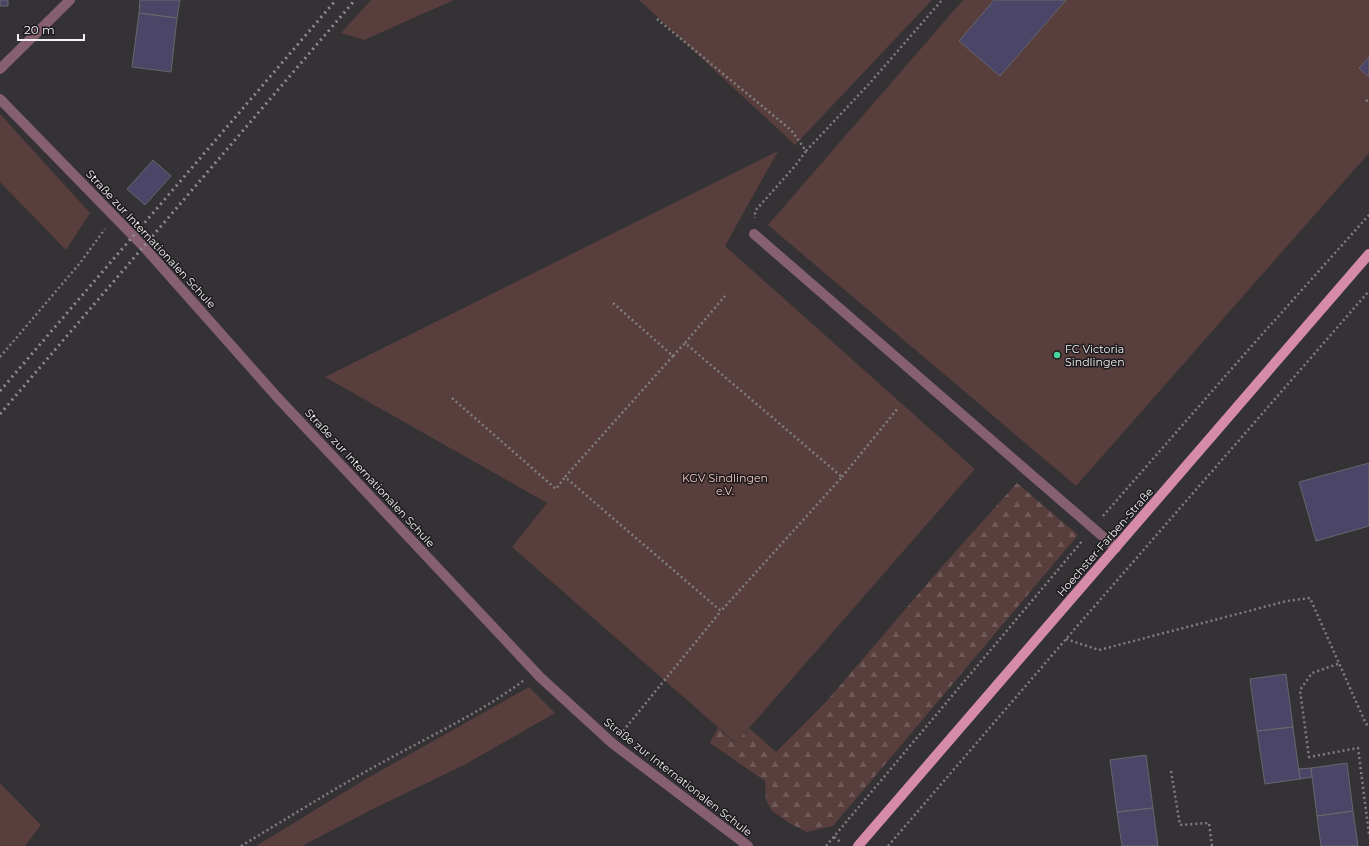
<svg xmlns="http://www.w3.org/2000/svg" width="1369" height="846" font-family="Montserrat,sans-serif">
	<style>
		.forest { fill: url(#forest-firs) }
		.garden { fill: #583e3c }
		.building { fill: #4b4668; stroke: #66666b }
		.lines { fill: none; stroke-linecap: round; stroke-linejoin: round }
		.path { stroke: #817e81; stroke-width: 2.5; stroke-dasharray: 2 3; stroke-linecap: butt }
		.minor { stroke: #86606f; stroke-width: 10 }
		.major { stroke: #d68ba9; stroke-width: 10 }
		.rail { stroke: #908d90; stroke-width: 3; stroke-dasharray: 2 4; stroke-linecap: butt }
		.poi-dot { fill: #47d49e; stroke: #1c1a1c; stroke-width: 1.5 }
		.labels { text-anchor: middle; stroke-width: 3; stroke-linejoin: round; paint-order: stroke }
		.street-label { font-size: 11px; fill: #f3f1f3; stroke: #1c1a1c }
		.poi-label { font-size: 11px; fill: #f3f1f3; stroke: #1c1a1c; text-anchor: start }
		.park-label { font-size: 11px; fill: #f6c9c4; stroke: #1c1a1c }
	</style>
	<defs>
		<pattern id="forest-firs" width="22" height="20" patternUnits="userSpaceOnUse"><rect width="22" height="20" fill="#583e3c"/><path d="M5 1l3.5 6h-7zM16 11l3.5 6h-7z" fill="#705a59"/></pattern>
	</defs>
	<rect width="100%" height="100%" fill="#353236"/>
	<path class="forest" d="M1017,483L1078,535L833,826L807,832L791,824L772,811L766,800L765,781L710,743L718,728L735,743L749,728L776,752L825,703L939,570Z"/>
	<path class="garden" d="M371,0H454L364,40L341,33Z
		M639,0H932L795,145Z
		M963,0H1369V153L1076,486L768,225Z
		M0,114L90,213L66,250L0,182Z
		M778,151L725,246L975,469L736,743L512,547L547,503L325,377Z
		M529,687L555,713L466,764L373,809L302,846H256L366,779Z
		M0,783L41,825L25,846H0Z"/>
	<path class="building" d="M0,0H8V6H0Z
		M140,0H180L177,18L139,13Z
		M994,0H1066L1000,76L959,41Z
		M139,13L177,18L171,72L132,67Z
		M1369,57V77L1359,68Z
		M153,160L171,176L145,205L127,189Z
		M1369,463V526L1316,541L1299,482Z
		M1286,674L1293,727L1257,731L1250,679Z
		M1293,727L1300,779L1265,784L1257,731Z
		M1146,755L1153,808L1117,812L1110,760Z
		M1347,763L1353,811L1317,816L1311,768Z
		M1311,768L1312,777L1300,779L1299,769Z
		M1153,808L1158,846H1122L1117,812Z
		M1353,811L1358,846H1321L1317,816Z"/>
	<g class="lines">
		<path class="path" d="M657,19L791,130L806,151L795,166L755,211V218
			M1366,100L1369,102
			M806,151L869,84L942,0
			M613,303L673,356L565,477L721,611L842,477L685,343L725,296
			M673,356L685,343
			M0,357L80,263L105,229
			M452,398L556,489L565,477
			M842,477L898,408
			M1103,516L1249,349L1369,215
			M1066,639L1099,650L1287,601L1310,598L1366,724L1369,725
			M1338,664L1312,673L1300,690L1309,757L1358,748L1369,834
			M623,731L721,611
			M1171,771L1180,825L1209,823L1212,846
			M834,837L842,843
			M241,846C288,818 335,788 383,762C430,736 480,713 523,681
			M826,846L1083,540
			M888,846L1066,639L1369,291"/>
		<path class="minor" d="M0,69L70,0
			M0,99L144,247L277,397L540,677L612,743L748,846
			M754,234L1116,548"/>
		<path class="major" d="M858,846L1369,254"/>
		<path class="rail" d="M0,391L336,0
			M0,414L355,0"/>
	</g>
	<circle class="poi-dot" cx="1057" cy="355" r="4"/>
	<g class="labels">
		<g class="street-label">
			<text transform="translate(151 239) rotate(47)" y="4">Straße zur Internationalen Schule</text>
			<text transform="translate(370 478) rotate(47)" y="4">Straße zur Internationalen Schule</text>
			<text transform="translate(1105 542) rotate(-49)" y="4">Hoechster-Farben-Straße</text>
			<text transform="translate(678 777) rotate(38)" y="4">Straße zur Internationalen Schule</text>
		</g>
		<g class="poi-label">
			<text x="1065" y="353">FC Victoria<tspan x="1065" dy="13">Sindlingen</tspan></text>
		</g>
		<g class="park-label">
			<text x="725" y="482">KGV Sindlingen<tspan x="725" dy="13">e.V.</tspan></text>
		</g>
	</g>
	<path d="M18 34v6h66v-6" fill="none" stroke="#f3f1f3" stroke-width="2"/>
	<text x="24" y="34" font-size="12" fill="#f3f1f3" stroke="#1c1a1c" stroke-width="3" paint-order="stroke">20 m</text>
</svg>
